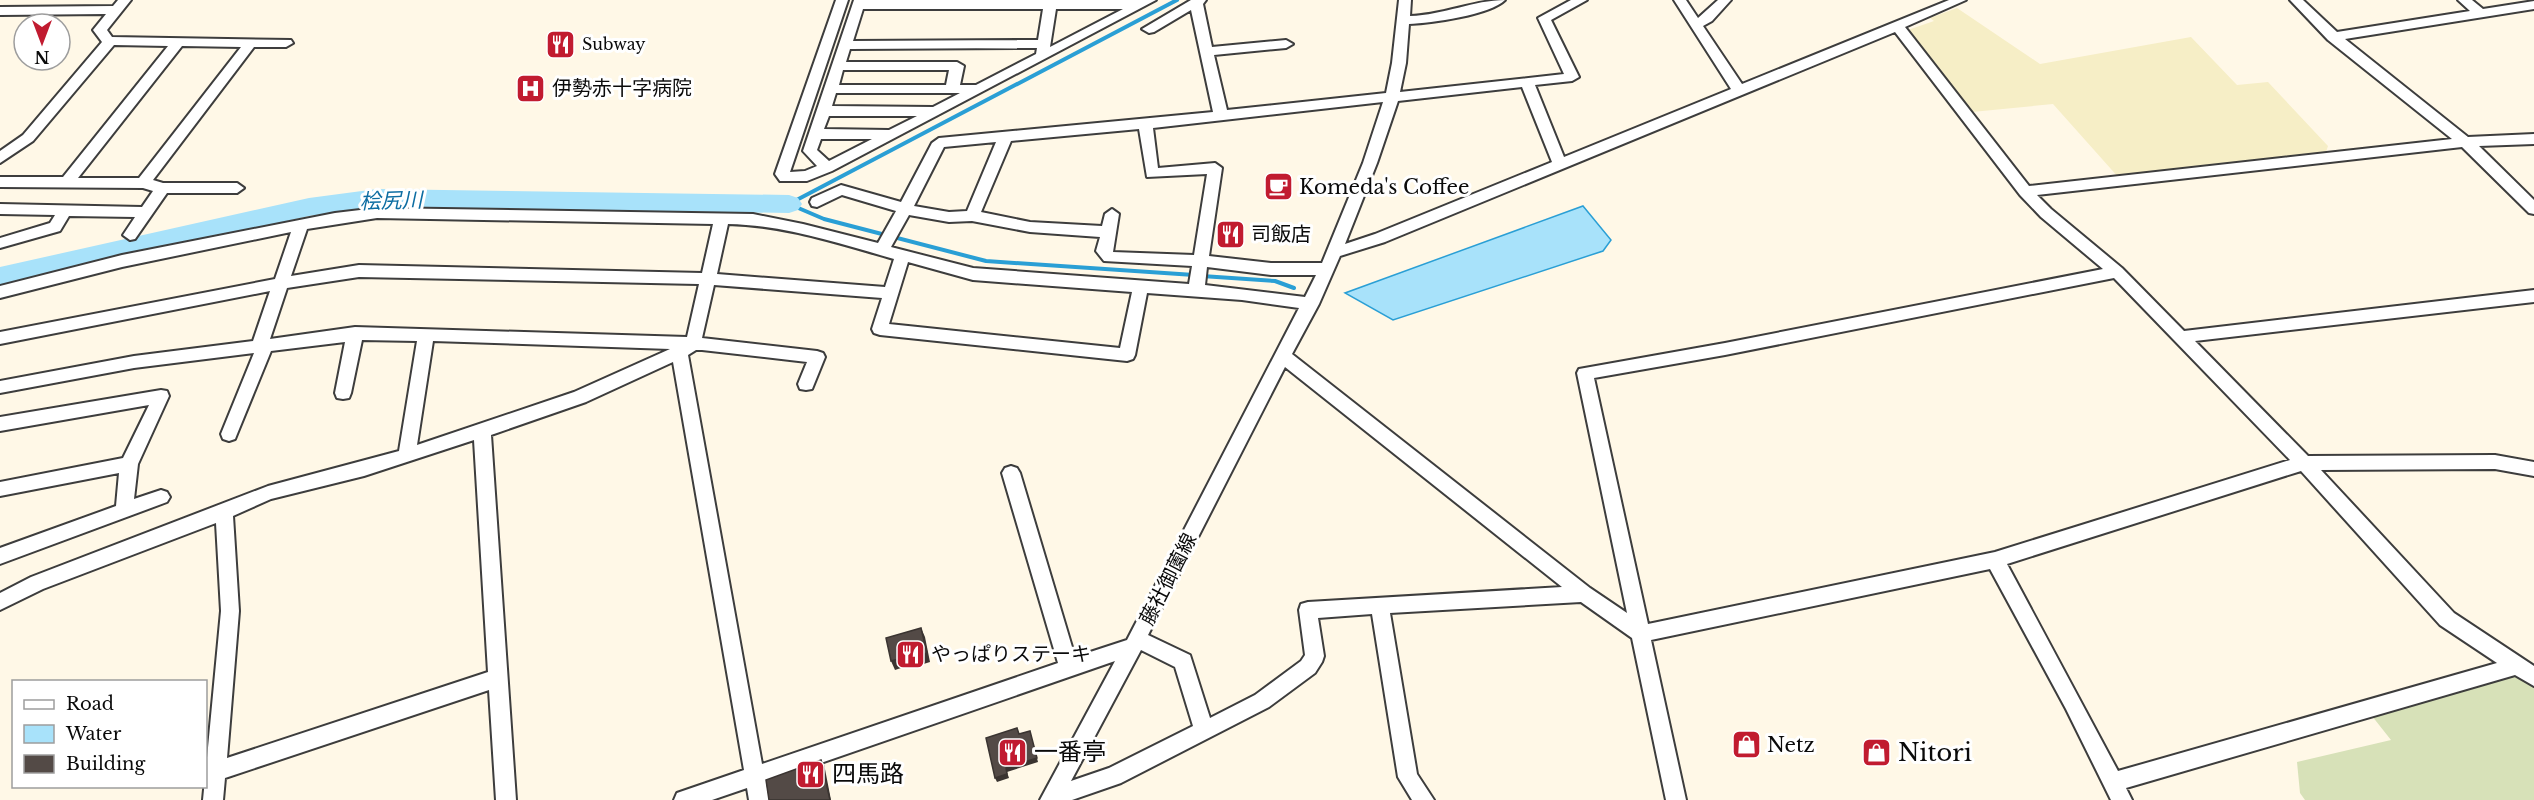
<svg xmlns="http://www.w3.org/2000/svg" width="2534" height="800" font-family="'Libre Baskerville','Noto Sans JP',serif">
	<style>
		.farmland { fill: #f6eec6 }
		.cemetery { fill: #d7e1b8 }
		.water { fill: #a8e2fa; stroke: #2a9fd5; stroke-width: 1.5 }
		.lines { fill: none; stroke-linecap: round; stroke-linejoin: round }
		.stream { stroke: #2a9fd5; stroke-width: 4 }
		.river { fill: #a8e2fa; fill-rule: evenodd }
		.minor-casing { stroke: #3d3d3d; stroke-width: 4 }
		.minor { fill: #fff; fill-rule: evenodd }
		.shaded-wall { fill: #3a3431 }
		.building { fill: #534a46; stroke: #3a3431; stroke-width: 1.5 }
		.labels { text-anchor: middle; stroke-width: 6; stroke-linejoin: round; paint-order: stroke }
		.far-poi-label { font-size: 16px; fill: #0a0a0a; stroke: #fff; text-anchor: start }
		.poi-label { font-size: 20px; fill: #0a0a0a; stroke: #fff; text-anchor: start }
		.street-label { font-size: 20px; fill: #0a0a0a; stroke: #fff }
		.water-label { font-size: 21px; font-style: italic; fill: #0d6da2; stroke: #fff }
		.near-poi-label { font-size: 24px; fill: #0a0a0a; stroke: #fff; text-anchor: start }
	</style>
	<rect width="100%" height="100%" fill="#fff8e7"/>
	<path class="farmland" d="M1957,8L2040,64L2191,37L2237,85L2268,82L2328,146L2326,152L2119,178L2053,104L1972,112L1908,30L1934,21L1930,18Z"/>
	<path class="cemetery" d="M2513,672L2534,683V800H2305L2300,793L2297,762L2391,740L2372,716Z"/>
	<path class="water" d="M1583,206L1611,240L1603,251L1393,320L1345,293Z"/>
	<g class="lines">
		<path class="stream" d="M789,204L824,219L986,261L1194,275
			M789,204L1177,0
			M1202,276L1275,281L1294,288"/>
		<path class="river" d="M377,189L789,195L798,198L802,204L798,210L789,213L377,207L309,216L0,287V267L309,198Z"/>
		<defs>
			<path id="minor" d="M118,0H131L107,30L112,37L291,40L293,43L286,47H254L153,180L163,183H237L244,188L237,193H167L135,239L130,240L123,235L135,217L69,216L60,231L0,248V238L50,223L55,215L0,214V204L142,207L153,191L143,188L0,187V177H63L168,46L114,45L33,141L0,163V151L23,135L102,42L93,30L106,14L0,15V7L113,6ZM182,46L241,47L139,178H78Z
				M836,0H848L790,172L805,171L817,166L803,151L854,0H1156L832,171L807,181H780L775,174ZM863,9H1043L1038,40L853,41ZM1056,9H1123L1050,47ZM1037,48L1036,54L976,85H960L964,66L957,62H846L850,49ZM843,70H949L946,85H839ZM836,93H960L933,107L832,106ZM829,116H917L889,130L824,129ZM821,139H872L829,161L817,150Z
				M1191,0H1206L1203,4L1212,47L1286,40L1293,44L1286,48L1214,55L1227,110L1386,93L1392,63L1399,0H1411L1410,16C1444,15 1474,0 1505,0C1490,15 1431,23 1409,24L1406,63L1400,92L1564,74L1538,18L1571,0H1587L1551,20L1579,77L1572,81L1535,85L1564,157L1731,89L1674,0H1686L1698,18L1718,0H1731L1712,21L1703,26L1742,84L1949,0H1966L1905,27L2029,186L2452,139L2328,40L2290,0H2303L2337,32L2470,11L2458,0H2472L2483,9L2534,1V9L2345,39L2468,137L2534,134V144L2479,146L2534,200V214L2529,213L2462,147L2037,195L2051,209L2122,268L2184,331L2534,290V302L2195,341L2308,456L2495,455L2534,462V476L2495,469L2321,470L2454,613L2534,666V686L2515,675L2126,788L2132,800H2111L2066,709L1990,569L1651,640L1686,800H1666L1632,638L1581,602L1390,613L1417,774L1434,800H1412L1398,777L1372,614L1318,618L1324,656L1322,662L1315,673L1269,707L1121,783L1072,800H1040L1115,661L766,782L769,800H749L747,788L712,800H674L677,793L744,770L673,362L586,402L491,435L516,800H496L489,690L225,778L223,800H203L221,611L216,523L43,589L0,610V593L31,577L268,486L399,451L417,341L362,340L351,393L349,398L343,399L337,398L335,393L345,342L271,351L237,434L235,439L229,441L223,439L221,434L254,353L134,368L0,393V381L134,356L253,341L270,291L0,344V332L275,279L291,232L122,267L0,298V286L122,255L335,213L377,208L753,214L803,224L878,243L896,211L842,195L817,207L812,206L810,202L812,198L841,185L901,202L932,143L939,138L1213,112L1191,10L1154,32L1149,33L1142,29ZM1895,32L2020,195L2041,217L2103,269L1725,343L1579,369L1577,373L1627,613L1590,588L1292,354L1319,304L1340,256L1385,242ZM1522,87L1552,162L1375,234L1345,244L1377,163L1398,101ZM1383,102L1363,163L1322,263H1271L1209,256L1222,168L1215,163L1158,168L1153,128ZM1139,129L1147,177L1207,174L1194,255L1113,252L1119,214L1112,209L1105,214L1102,226L1030,222L981,212L1011,141ZM996,142L967,211L949,212L914,206L944,147ZM909,215L949,222L972,221L1030,232L1100,237L1096,251L1104,261L1192,266L1189,284L973,268L891,247ZM377,218L713,224L702,273L359,265L291,276L307,229ZM728,224C785,225 840,244 894,259L885,287L717,274ZM908,262L973,280L1132,292L1120,348L889,324ZM1207,267L1271,275H1316L1305,297L1205,285ZM359,277L698,284H699L687,337L355,327L270,339L287,288ZM2114,278L2290,460L1995,552L1648,624L1594,378L1725,355ZM714,285L882,298L872,329L874,333L880,335L1127,361L1133,359L1135,355L1147,293L1242,300L1299,308L1127,640L1075,657L1020,473L1017,468L1011,466L1005,468L1002,473L1058,663L762,764L688,355L696,350H702L807,362L798,384L800,389L806,390L812,389L825,357L823,353L817,351L702,338ZM433,341L670,349L574,392L417,445ZM1285,367L1562,587L1308,602L1301,604L1299,610L1305,655L1301,661L1255,695L1210,718L1190,655L1148,635ZM474,440L488,672L227,758L239,611L233,516L271,499L364,476ZM2301,471L2440,625L2497,663L2118,771L2007,564ZM1141,650L1175,667L1193,726L1109,768L1071,781Z
				M161,390L167,391L169,396L138,464L134,499L161,490L167,492L170,497L167,502L0,564V548L116,506L119,473L0,496V482L123,458L149,405L0,431V417Z"/>
		</defs>
		<use href="#minor" class="minor-casing"/>
		<use href="#minor" class="minor"/>
	</g>
	<path class="shaded-wall" d="M921,628L925,637L930,662L914,667L913,664L895,670L891,661Z
		M1030,731L1038,762L1007,772L1009,778L997,782L995,778L1006,768Z
		M821,760L824,764L831,800H830Z"/>
	<path class="building" d="M921,628L927,653L911,658L910,656L891,661L886,638Z
		M1017,728L1019,734L1030,731L1037,758L1006,768L1007,774L995,778L986,738Z
		M821,760L830,800H769L766,780Z"/>
	<defs>
		<symbol id="restaurant-square" viewBox="-11 -11 22 22"><rect x="-9" y="-9" width="18" height="18" rx="4" fill="#c11b30" stroke="#fff"/><path d="M-5-6h1v4h1v-4h1v4h1v-4h1v5L-1.5 .5V6h-2V.5L-5-1ZM5-6V6H3V1.5H1.5Q1.5-4 5-6Z" fill="#fff"/></symbol>
		<symbol id="hospital-square" viewBox="-11 -11 22 22"><rect x="-9" y="-9" width="18" height="18" rx="4" fill="#c11b30" stroke="#fff"/><path d="M-5-5h3v3.5h4V-5h3V5h-3V1.5h-4V5h-3Z" fill="#fff"/></symbol>
		<symbol id="cafe-square" viewBox="-11 -11 22 22"><rect x="-9" y="-9" width="18" height="18" rx="4" fill="#c11b30" stroke="#fff"/><path d="M-5.5-4.5H6V0H3Q3 3.5 0 3.5H-2.5Q-5.5 3.5-5.5 0ZM3-3.2v2h1.7v-2ZM-6 4.5H4V6H-6Z" fill="#fff"/></symbol>
		<symbol id="shop-square" viewBox="-11 -11 22 22"><rect x="-9" y="-9" width="18" height="18" rx="4" fill="#c11b30" stroke="#fff"/><path d="M-5-2.5h2.3a2.7 3.5 0 0 1 5.4 0H5L5.5 6h-11ZM-1.5-2.5h3a1.5 2.3 0 0 0-3 0Z" fill="#fff"/></symbol>
	</defs>
	<g fill-rule="evenodd">
		<use href="#restaurant-square" x="544" y="28" width="33" height="33"/>
		<use href="#hospital-square" x="514" y="72" width="33" height="33"/>
		<use href="#cafe-square" x="1262" y="170" width="33" height="33"/>
		<use href="#restaurant-square" x="1214" y="218" width="33" height="33"/>
		<use href="#restaurant-square" x="894" y="638" width="33" height="33"/>
		<use href="#shop-square" x="1730" y="728" width="33" height="33"/>
		<use href="#restaurant-square" x="996" y="736" width="33" height="33"/>
		<use href="#shop-square" x="1860" y="736" width="33" height="33"/>
		<use href="#restaurant-square" x="794" y="758" width="33" height="33"/>
	</g>
	<g class="labels">
		<g class="far-poi-label">
			<text x="582" y="50">Subway</text>
		</g>
		<g class="poi-label">
			<text x="552" y="95">伊勢赤十字病院</text>
			<text x="1299" y="194">Komeda's Coffee</text>
			<text x="1251" y="241">司飯店</text>
			<text x="931" y="661">やっぱりステーキ</text>
			<text x="1767" y="752">Netz</text>
		</g>
		<g class="street-label">
			<text transform="translate(1168 579) rotate(-63)" y="7">藤社御薗線</text>
		</g>
		<g class="water-label">
			<text transform="translate(391 201) rotate(-2)" y="7">桧尻川</text>
		</g>
		<g class="near-poi-label">
			<text x="1034" y="760">一番亭</text>
			<text x="1898" y="761">Nitori</text>
			<text x="832" y="782">四馬路</text>
		</g>
	</g>
	<rect x="12" y="680" width="195" height="108" fill="#ffffff" stroke="#9d9d9d" stroke-width="1.5"/>
	<rect x="24" y="700" width="30" height="9" fill="#ffffff" stroke="#9d9d9d" stroke-width="1.5"/>
	<text x="66" y="710" font-size="18" fill="#0a0a0a">Road</text>
	<rect x="24" y="725" width="30" height="18" fill="#a8e2fa" stroke="#9d9d9d" stroke-width="1.5"/>
	<text x="66" y="740" font-size="18" fill="#0a0a0a">Water</text>
	<rect x="24" y="755" width="30" height="18" fill="#534a46" stroke="#9d9d9d" stroke-width="1.5"/>
	<text x="66" y="770" font-size="18" fill="#0a0a0a">Building</text>
	<g transform="translate(42 42) rotate(180)"><circle r="28" fill="#ffffff" stroke="#9d9d9d" stroke-width="1.5"/>
	<path d="M0-4.5L10 22L0 15L-10 22Z" fill="#c11b30"/>
	<text y="-9" font-size="16" font-weight="bold" text-anchor="middle" fill="#0a0a0a">N</text>
	</g>
</svg>
